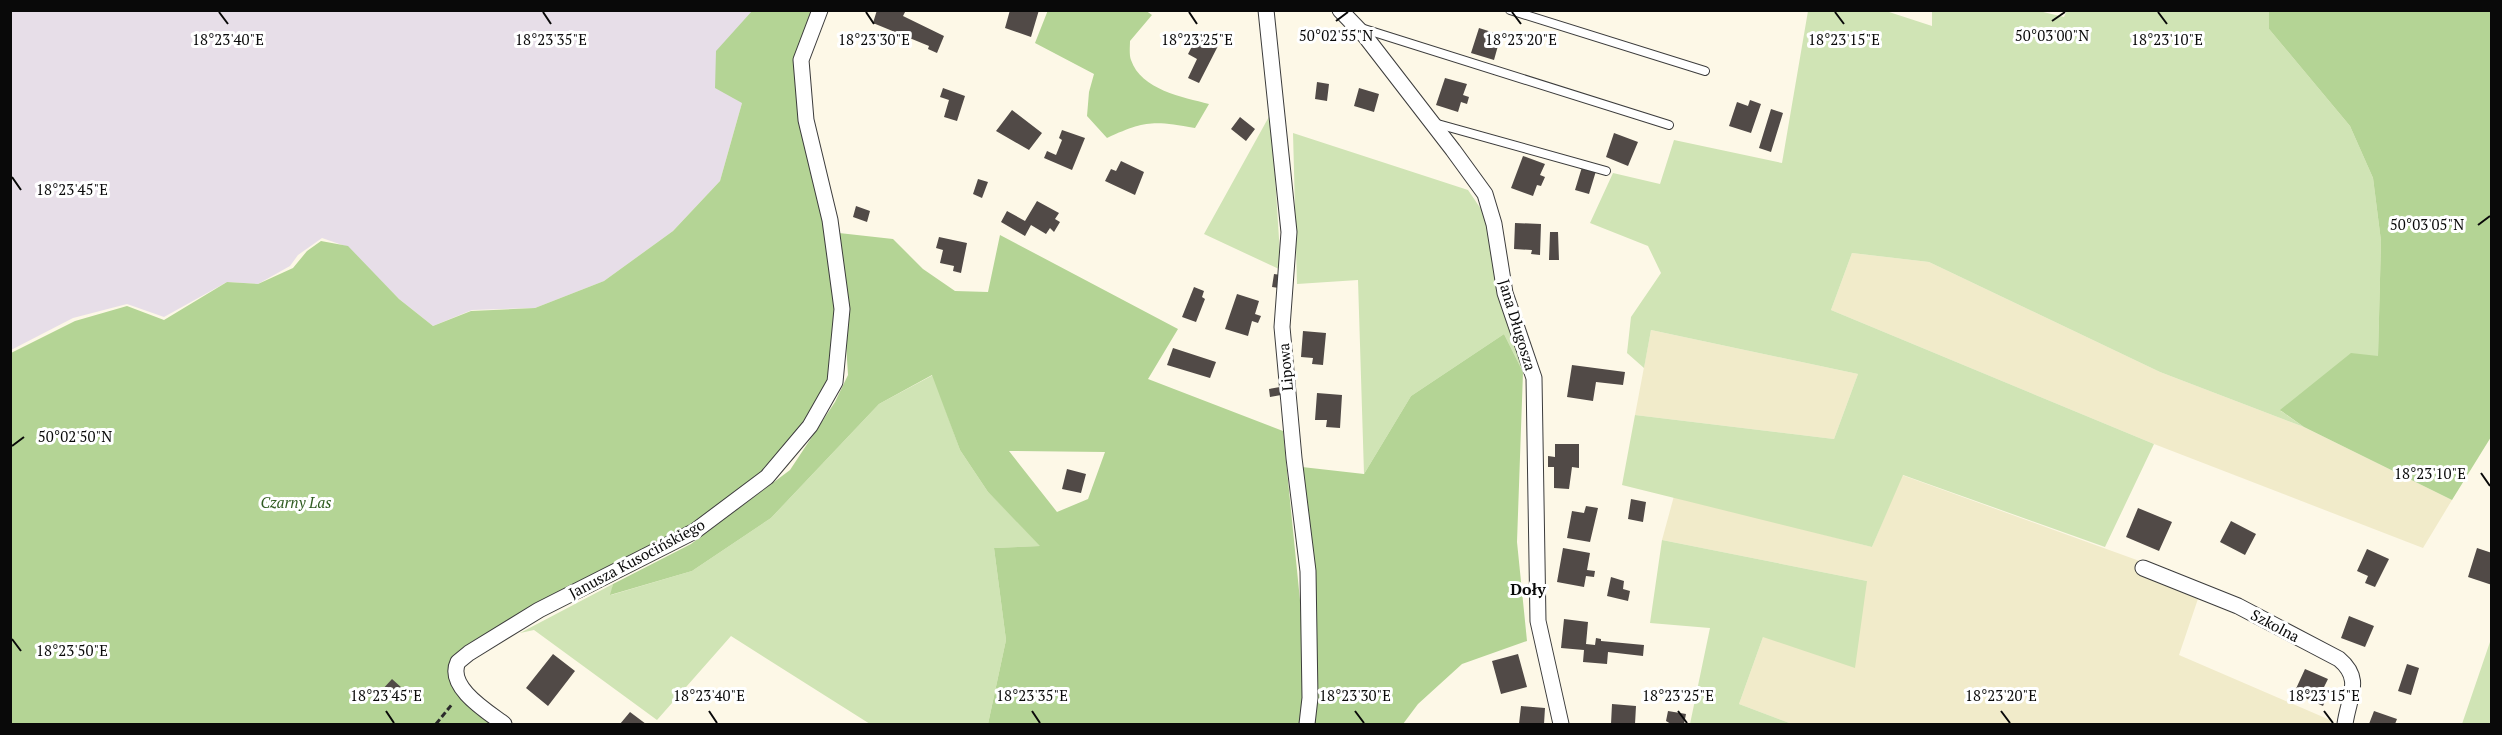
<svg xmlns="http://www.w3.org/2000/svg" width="2502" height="735" font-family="'PT Serif',serif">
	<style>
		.industrial { fill: #e7dee8 }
		.farmland { fill: #f1ebca }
		.green { fill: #d0e4b5 }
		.forest { fill: #b4d495; fill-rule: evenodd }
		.building { fill: #514a47 }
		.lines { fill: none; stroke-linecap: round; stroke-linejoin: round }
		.lane-casing { stroke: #3c3c3c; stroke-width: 10 }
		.street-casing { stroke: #3c3c3c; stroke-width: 17 }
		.path { stroke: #2b2b2b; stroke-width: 3; stroke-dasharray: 6 3; stroke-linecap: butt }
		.lane { stroke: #fff; stroke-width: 8 }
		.street { stroke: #fff; stroke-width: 15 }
		.ticks { fill: none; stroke: #090909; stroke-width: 2 }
		.labels { text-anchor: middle; stroke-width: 6; stroke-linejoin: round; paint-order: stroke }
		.street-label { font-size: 15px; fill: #090909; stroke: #fff }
		.park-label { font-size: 15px; font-style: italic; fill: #2f5b20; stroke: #fff }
		.neighbourhood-label { font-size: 16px; font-weight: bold; fill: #090909; stroke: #fff }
		.ticks-label { font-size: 15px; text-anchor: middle; fill: #090909; stroke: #fff; stroke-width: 6; stroke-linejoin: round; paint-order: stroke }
	</style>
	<rect width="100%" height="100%" fill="#fdf8e7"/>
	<path class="industrial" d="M13,11H752L742,103L720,181L673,231L604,281L535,308L472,310L433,326L399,299L348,247L322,238L298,255L290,266L258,284L227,282L164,317L127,304L73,318L11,350L10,13Z"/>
	<path class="farmland" d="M1852,253L1929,262L2160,372L2304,427L2452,500L2423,548L2154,444L1831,310Z
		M1651,330L1858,374L1834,439L1635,415Z
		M1902,475L2203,584L2179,655L2330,720V724H1792L1739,704L1763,637L1867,581L1662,540L1674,496L1872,547Z"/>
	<path class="green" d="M1932,10L2039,11L2064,17L2067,10L2269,11V29L2350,126L2373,178L2381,241L2378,357L2281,411L2304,427L2160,372L1929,262L1852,253L1831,310L2154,444L2105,547L1903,475L1872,547L1622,485L1635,415L1834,439L1858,374L1651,330L1644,368L1627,353L1631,317L1661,273L1648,246L1590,223L1613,173L1660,184L1674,140L1782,163L1808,11H1886L1932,26Z
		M1271,113L1281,270L1204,234Z
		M1293,133L1468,190L1483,212L1523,372L1504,334L1411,396L1364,474L1358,280L1297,284Z
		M933,375L960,450L988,492L1041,546L994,548L1006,640L988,724H870L731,636L657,720L534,630L520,633L613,584L611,595L692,571L771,518L879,404Z
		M1662,540L1867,581L1855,668L1763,637L1739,704L1792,724H1690L1710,628L1650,623Z
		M2491,639V724H2462Z"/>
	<path class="forest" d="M1048,10H1145L1152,15L1130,41C1130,46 1129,55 1131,60C1141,90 1183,97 1209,104L1195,128C1154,121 1146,120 1107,138L1087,116L1089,92L1094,74L1035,43Z
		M752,11H815L799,60L840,309L833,382L774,468L695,531L469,653L458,681L504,724H11V353L75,321L127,306L164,320L227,282L258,284L293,268L307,251L321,241L348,246L399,299L433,326L471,311L535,308L604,281L673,231L720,181L742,103L715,88L716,51Z
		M2269,11H2491V437L2452,500L2304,427L2280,410L2351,353L2378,356L2381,241L2373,178L2350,126L2269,29Z
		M839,233L893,239L923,269L955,291L988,292L1000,235L1178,329L1148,379L1283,431L1302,620V467L1364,474L1411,396L1504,334L1523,372L1517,542L1527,641L1462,664L1418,704L1403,724H988L1006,640L994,548L1040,546L988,492L960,450L932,375L879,404L771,518L692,571L610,595L613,584L691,544L790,470L835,402L848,375ZM1009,451L1105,452L1088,499L1057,512Z"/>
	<path class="building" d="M877,10H906L903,16L944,36L937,53L928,49L929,46L873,23Z
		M1010,10H1039L1031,37L1005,28Z
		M1479,28L1501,35L1494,60L1471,53Z
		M1200,31L1220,42L1199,83L1188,78L1197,59L1188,54Z
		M1445,78L1467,84L1463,95L1469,97L1467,104L1461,102L1458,112L1436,105Z
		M1317,82L1329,84L1327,101L1315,99Z
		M943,88L965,96L957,121L944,117L949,100L940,97Z
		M1359,88L1379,94L1374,112L1354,106Z
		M1750,100L1761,104L1751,133L1729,126L1737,102L1748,106Z
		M1771,109L1783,113L1771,152L1759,148Z
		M1012,110L1042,133L1029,150L996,131Z
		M1240,117L1255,129L1246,141L1231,129Z
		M1062,130L1085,138L1072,170L1044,158L1047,151L1056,155L1062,140L1059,138Z
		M1614,133L1638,142L1628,166L1606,157Z
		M1523,156L1545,164L1540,175L1545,177L1541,186L1537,185L1533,196L1511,188Z
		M1121,161L1144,172L1135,195L1105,181L1111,169L1116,171Z
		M1582,167L1596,171L1589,194L1575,190Z
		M978,179L988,182L982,198L973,194Z
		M1037,201L1059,213L1055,219L1060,222L1054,232L1050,228L1046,234L1031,225L1025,236L1001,222L1007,211L1025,221Z
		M856,206L870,211L867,222L853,217Z
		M1515,223L1541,224L1540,255L1531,254L1532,250L1514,249Z
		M1550,232H1558L1559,260H1549Z
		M939,237L967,243L961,273L953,271L954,266L940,263L943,250L936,248Z
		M1274,274L1281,275L1279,288L1272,287Z
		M1194,287L1204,291L1202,297L1205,299L1196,322L1182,317Z
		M1237,294L1259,301L1255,314L1261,316L1258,323L1252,321L1248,336L1225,329Z
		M1303,331L1326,333L1323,365L1312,364L1313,358L1301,357Z
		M1173,348L1216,362L1210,378L1167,365Z
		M1572,365L1625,372L1623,385L1596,382L1593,401L1567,397Z
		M1280,387L1281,395L1270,397L1269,389Z
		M1317,393L1342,395L1340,428L1326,427L1327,420H1315Z
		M1555,444H1579V468L1572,467L1569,489L1554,488V467H1548V456L1555,457Z
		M1067,469L1086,474L1081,493L1062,489Z
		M1631,499L1646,502L1643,522L1628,519Z
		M1586,506L1598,508L1590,542L1567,538L1572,511L1584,513Z
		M2138,508L2172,522L2159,551L2126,537Z
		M2231,521L2256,534L2245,555L2220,542Z
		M1563,548L1590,553L1587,570L1595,571L1594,577L1586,576L1584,587L1557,582Z
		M2477,548L2492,553V585L2468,577Z
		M2367,549L2389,559L2375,587L2365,583L2368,576L2357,571Z
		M1611,577L1624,581L1623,589L1630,591L1628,601L1607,596Z
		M2349,616L2374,626L2365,647L2341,638Z
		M1564,619L1588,622L1586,644L1595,645L1596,638L1601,639V641L1644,645L1643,656L1608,652L1607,664L1583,662L1584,650L1561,648Z
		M553,654L575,671L548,706L526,688Z
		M1518,654L1527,687L1501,694L1492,661Z
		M2407,664L2419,668L2411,695L2398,691Z
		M2305,669L2328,679L2323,689L2329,692L2323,706L2294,693Z
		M392,679L402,688L391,700L381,691Z
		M1612,704L1636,706L1635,724H1611Z
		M1521,706L1545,708L1544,724H1519Z
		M1668,711L1686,714L1684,724H1671L1666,721Z
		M2374,711L2397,719L2395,724H2369Z
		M630,712L646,724H620Z"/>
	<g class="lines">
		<defs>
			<path id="lane" d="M1510,10L1705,71
				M1361,28L1669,125
				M1434,123L1606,171"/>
			<path id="street" d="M1266,10L1289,232L1282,327L1294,458L1308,571L1310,698L1307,724
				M1340,10L1365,36L1453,150L1485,194L1494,224L1505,293L1534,378L1538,621L1561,724
				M2143,568L2238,606L2339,659C2363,679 2349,696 2345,724
				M504,724C488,712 446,687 458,662L469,653L539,610L695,531L767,477L810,426L835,382L842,309L830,220L806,120L801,60L820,10"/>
		</defs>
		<use href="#lane" class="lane-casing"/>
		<use href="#street" class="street-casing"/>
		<path class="path" d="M436,724L453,703"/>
		<use href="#lane" class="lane"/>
		<use href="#street" class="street"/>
	</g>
	<path class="ticks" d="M219,12L228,24M543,12L551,24M866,12L874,24M1189,12L1197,24M1512,12L1521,24M1835,12L1844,24M2158,12L2167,24M1336,21L1348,12M2052,21L2065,12M12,177L21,190M2478,225L2490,216M12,446L24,437M2481,473L2490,486M12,639L21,651M386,711L394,723M709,711L717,723M1032,711L1040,723M1355,711L1364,723M1678,711L1687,723M2001,711L2010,723M2324,711L2333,723"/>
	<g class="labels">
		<g class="street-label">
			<text transform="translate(1517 325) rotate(73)" y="5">Jana Długosza</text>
			<text transform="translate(1286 367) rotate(-95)" y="5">Lipowa</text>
			<text transform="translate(637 559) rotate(-28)" y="5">Janusza Kusocińskiego</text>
			<text transform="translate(2275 626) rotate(28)" y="5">Szkolna</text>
		</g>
		<g class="park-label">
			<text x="296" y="508">Czarny Las</text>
		</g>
		<g class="neighbourhood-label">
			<text x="1528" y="595">Doły</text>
		</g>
	</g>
	<g class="ticks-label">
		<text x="1336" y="41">50°02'55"N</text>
		<text x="2052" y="41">50°03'00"N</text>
		<text x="228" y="45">18°23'40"E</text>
		<text x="551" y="45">18°23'35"E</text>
		<text x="874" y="45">18°23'30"E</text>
		<text x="1197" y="45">18°23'25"E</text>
		<text x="1844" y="45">18°23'15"E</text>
		<text x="2167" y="45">18°23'10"E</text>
		<text x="1521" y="45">18°23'20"E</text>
		<text x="72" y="195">18°23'45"E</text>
		<text x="2427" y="230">50°03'05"N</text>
		<text x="75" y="442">50°02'50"N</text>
		<text x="2430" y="479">18°23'10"E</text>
		<text x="72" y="656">18°23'50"E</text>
		<text x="386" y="701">18°23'45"E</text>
		<text x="709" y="701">18°23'40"E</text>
		<text x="1032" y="701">18°23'35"E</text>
		<text x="1355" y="701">18°23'30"E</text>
		<text x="1678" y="701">18°23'25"E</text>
		<text x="2001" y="701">18°23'20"E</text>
		<text x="2324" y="701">18°23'15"E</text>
	</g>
	<rect width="2502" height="735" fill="none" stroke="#090909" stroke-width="24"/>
</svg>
